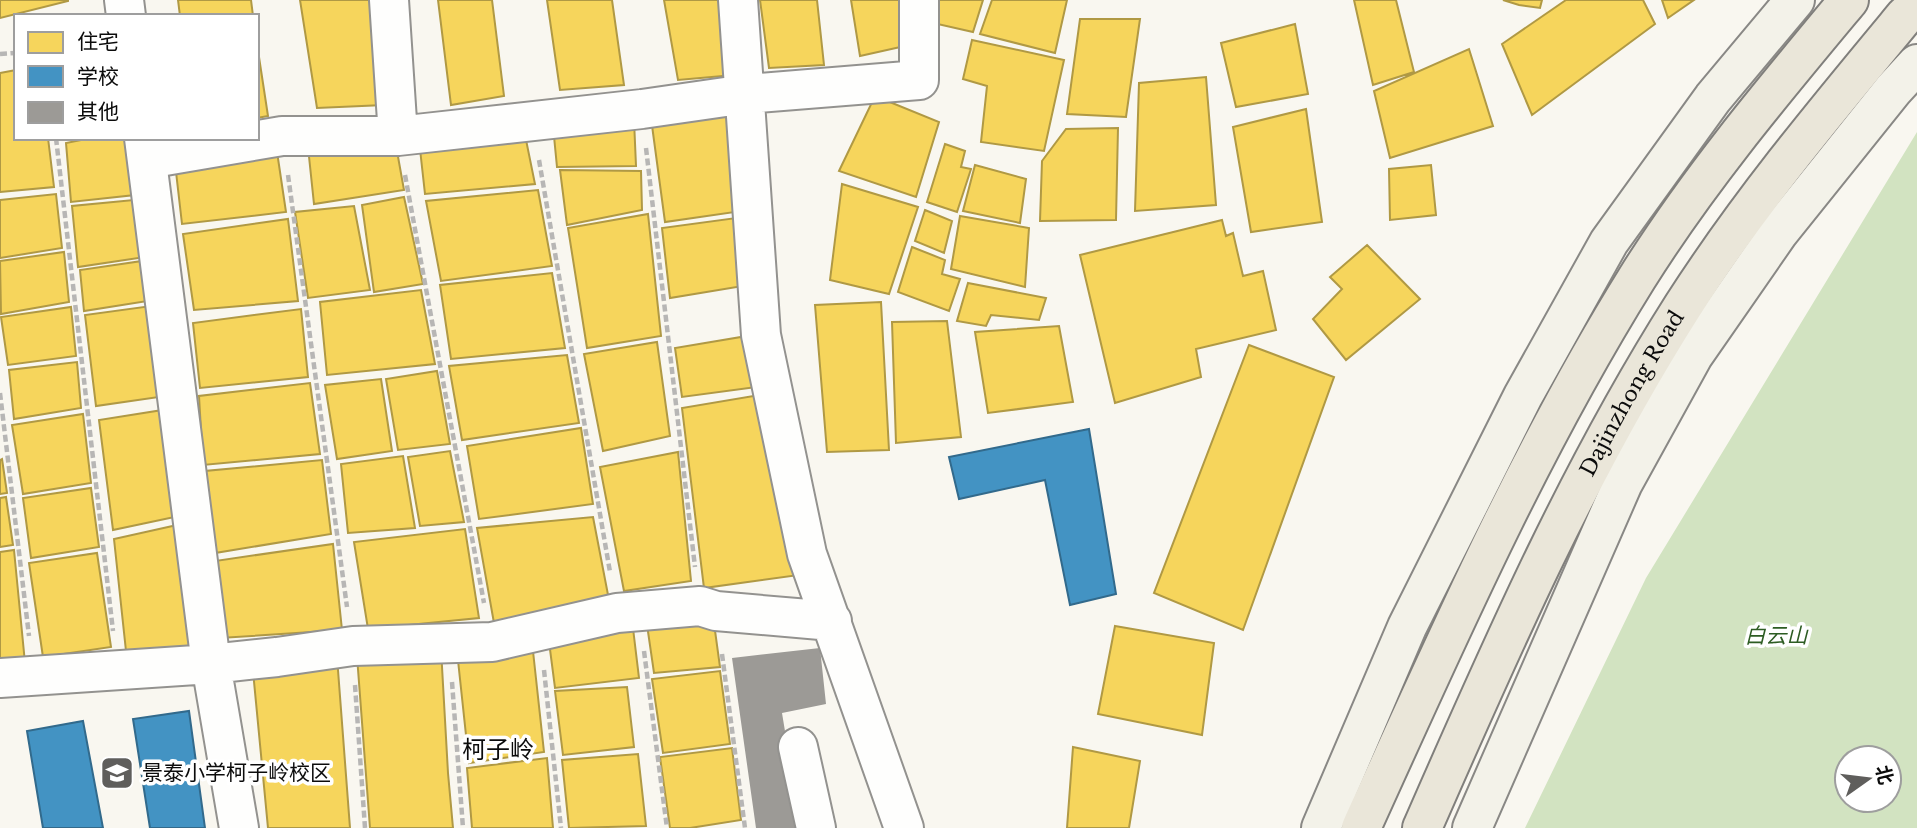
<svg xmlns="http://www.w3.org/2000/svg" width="1917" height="828" font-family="'Libre Baskerville','Noto Sans SC',serif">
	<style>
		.forest { fill: #d2e3c1; fill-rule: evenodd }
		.homes { fill: #f6d55c; stroke: #b09944; stroke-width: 2 }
		.schools { fill: #4393c3; stroke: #326a8c; stroke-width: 2 }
		.building { fill: #9c9a96 }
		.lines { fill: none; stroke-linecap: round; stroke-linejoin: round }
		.street-casing { stroke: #93928f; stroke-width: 42 }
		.secondary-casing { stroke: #898885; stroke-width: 42 }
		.primary-casing { stroke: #807f7c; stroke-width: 42 }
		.path { stroke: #b7b6b5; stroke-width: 4.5; stroke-dasharray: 7 3.5; stroke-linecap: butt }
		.street { stroke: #fefefd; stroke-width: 38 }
		.secondary { stroke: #f3f2e9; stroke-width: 38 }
		.primary { stroke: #eae6d9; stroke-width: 38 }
		.labels { text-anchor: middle; stroke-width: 7; stroke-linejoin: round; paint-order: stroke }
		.street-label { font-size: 21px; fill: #0c0c0c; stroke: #fff }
		.park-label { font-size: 21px; font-style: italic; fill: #2d5c23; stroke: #fff }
		.poi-label { font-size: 21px; fill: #0c0c0c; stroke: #fff; text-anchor: start }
		.quarter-label { font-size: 24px; fill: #0c0c0c; stroke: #fff }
	</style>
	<rect width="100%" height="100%" fill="#f9f7f0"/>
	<path class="forest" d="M1917,132V828H1525L1646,578ZM1847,758H1889V800H1847Z"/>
	<path class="homes" d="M0,0H68V1L0,18Z
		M178,0H251L253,16H180Z
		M300,0H374L384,105L317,108Z
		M438,0H492L504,96L451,105Z
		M547,0H612L624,85L560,90Z
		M664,0H726L734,75L678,80Z
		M760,0H817L824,65L769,68Z
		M851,0H909L914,44L860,56Z
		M930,0H983L973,32L933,23Z
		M992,0H1067L1055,53L980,34Z
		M1354,0H1396L1414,72L1373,85Z
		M1503,0H1542L1540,8L1519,5Z
		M1566,0H1643L1655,24L1532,115L1502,44Z
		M1662,0H1694L1668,18Z
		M1080,19H1140L1126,117L1067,114Z
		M1295,24L1308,94L1236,107L1221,43Z
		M972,40L1064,60L1044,151L981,142L987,86L963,79Z
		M257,44L268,116L257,118Z
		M1469,49L1493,126L1390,158L1374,91Z
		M16,70V138H48L54,187L0,192V73Z
		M1206,77L1216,205L1135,211L1139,83Z
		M875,96L939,122L916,197L839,171Z
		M729,108L735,212L665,222L651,118Z
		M1306,109L1322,222L1251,232L1233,127Z
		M634,120L636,166L557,167L553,126Z
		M1118,128L1116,220L1040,221L1042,161L1066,129Z
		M524,130L535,184L425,194L419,140Z
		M91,138H136L144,194L71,202L66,143Z
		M395,140L404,190L314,204L308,147Z
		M945,144L965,151L961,167L971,169L957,212L927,202Z
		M276,145L286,212L182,224L175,163Z
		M975,165L1026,179L1020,223L963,211Z
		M1431,165L1436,215L1390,220L1389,169Z
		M560,170L641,171L642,210L567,225Z
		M842,184L918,207L889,294L830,280Z
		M538,190L552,266L441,281L426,201Z
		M56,194L62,248L0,258V200Z
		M404,197L423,284L374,292L362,205Z
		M144,199L152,256L78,267L72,206Z
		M354,206L370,290L308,298L295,212Z
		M925,210L952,221L944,253L915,241Z
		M648,214L661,336L587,348L568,228Z
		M960,216L1029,228L1025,287L951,269Z
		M736,218L749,285L670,298L662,228Z
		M288,219L298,301L194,310L183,234Z
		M1222,220L1226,236L1233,233L1243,276L1263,271L1276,330L1196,349L1201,377L1115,403L1080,255Z
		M1367,245L1420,299L1346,360L1313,319L1342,289L1330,277Z
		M912,247L945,260L942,274L960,279L949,311L898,292Z
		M64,252L69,302L1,314L0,261Z
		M149,260L154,300L84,311L80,270Z
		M552,273L565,348L451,359L440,285Z
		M968,283L1046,298L1039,320L991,315L986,326L957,321Z
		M421,290L435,364L327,375L320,302Z
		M881,302L889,450L827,452L815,305Z
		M151,306L166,396L96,406L85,315Z
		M71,307L76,356L8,365L1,317Z
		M301,309L308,377L200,388L193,323Z
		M947,321L961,437L896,443L892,322Z
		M1059,326L1073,402L988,413L975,332Z
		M753,335L764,386L682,397L675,348Z
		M657,342L670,436L603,451L584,354Z
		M1249,345L1334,377L1243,630L1154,593Z
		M567,355L579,423L462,440L449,366Z
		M77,362L81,408L14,419L9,370Z
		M437,371L450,444L398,450L386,379Z
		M381,379L392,451L337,459L325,385Z
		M310,383L320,454L203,465L199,396Z
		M765,394L799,575L704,588L682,408Z
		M169,409L184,515L113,530L99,420Z
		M83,414L91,483L23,494L12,425Z
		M581,428L593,504L479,519L467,446Z
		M450,451L464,522L420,526L408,457Z
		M678,452L691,581L624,591L600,467Z
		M403,456L415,528L348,533L341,464Z
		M2,459L7,493L0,494V460Z
		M322,460L331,534L215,553L205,471Z
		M91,488L99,547L31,558L23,498Z
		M6,497L13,545L0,547V498Z
		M593,517L609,600L494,623L477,528Z
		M186,523L201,647L126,651L114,539Z
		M465,529L479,618L368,629L354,542Z
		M333,544L342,630L220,638L215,561Z
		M14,550L25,663L0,665V552Z
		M97,553L111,647L43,657L29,563Z
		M713,616L720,667L654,673L646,618Z
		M632,620L639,678L555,688L548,634Z
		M1115,626L1214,643L1202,735L1098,714Z
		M532,642L544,752L469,763L457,651Z
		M441,649L448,773L453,828H370L357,656Z
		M337,657L350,828H268L253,671Z
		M720,671L730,744L663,753L652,679Z
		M627,687L634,747L563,755L555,691Z
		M1073,747L1140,761L1129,828H1067Z
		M732,748L741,820L690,828H670L660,757Z
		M638,754L646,826L569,828L562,760Z
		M547,758L553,828H472L467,768Z"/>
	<path class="schools" d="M1089,429L1116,594L1070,605L1045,480L959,499L949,457Z
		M189,711L205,828H150L133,719Z
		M83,721L103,828H43L27,731Z"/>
	<path class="building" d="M820,648L826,704L782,713L801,828H756L732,658Z"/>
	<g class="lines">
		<defs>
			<path id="street" d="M124,0L126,16
				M389,0L398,136
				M738,0L761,335L807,554L904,828
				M147,159L282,136H398L642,109L746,94L919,80V0
				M0,678L211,664L144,138
				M798,747L816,828
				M239,828L211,664L277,657L353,646L492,642L617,613L700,606L716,611L832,621"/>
			<path id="secondary" d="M1321,828L1407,627L1523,396L1609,242L1713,98L1795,0
				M1472,828L1623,483L1693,356L1779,232L1893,90L1917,64"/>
			<g id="primary">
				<path d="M1361,828C1446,641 1528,453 1637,278C1699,179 1774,90 1849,0"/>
				<path id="s1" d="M1422,828C1501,648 1577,473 1683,306C1749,203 1827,110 1905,16L1917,5"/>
			</g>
		</defs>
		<use href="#street" class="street-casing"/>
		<use href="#secondary" class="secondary-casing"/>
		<use href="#primary" class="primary-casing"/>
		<path class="path" d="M0,54L16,53
			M56,138L113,631
			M646,148L695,567
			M539,160L610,572
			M288,175L347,607
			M405,175L484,603
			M0,393L29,636
			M644,651L667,828
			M722,654L745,828
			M544,670L561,828
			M452,682L463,828
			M355,685L365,828"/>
		<use href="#street" class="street"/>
		<use href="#secondary" class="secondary"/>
		<use href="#primary" class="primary"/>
	</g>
	<defs>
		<symbol id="school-square" viewBox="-11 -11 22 22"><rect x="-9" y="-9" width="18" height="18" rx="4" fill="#5f5e5c" stroke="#fff"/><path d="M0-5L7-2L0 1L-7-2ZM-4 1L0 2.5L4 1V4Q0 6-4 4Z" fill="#fff"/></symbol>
	</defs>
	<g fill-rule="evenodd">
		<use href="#school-square" x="98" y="754" width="38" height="38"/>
	</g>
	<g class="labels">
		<g class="street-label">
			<text dy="7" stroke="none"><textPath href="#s1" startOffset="483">Dajinzhong Road</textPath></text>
		</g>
		<g class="park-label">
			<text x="1776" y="643">白云山</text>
		</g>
		<g class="poi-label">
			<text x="142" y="780">景泰小学柯子岭校区</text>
		</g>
		<g class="quarter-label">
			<text x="498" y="758">柯子岭</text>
		</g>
	</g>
	<rect x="14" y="14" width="245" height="126" fill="#ffffff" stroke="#9e9e9e" stroke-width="2"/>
	<rect x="28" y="32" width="35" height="21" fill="#f6d55c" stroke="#9e9e9e" stroke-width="2"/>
	<text x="77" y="49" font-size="21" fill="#0c0c0c">住宅</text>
	<rect x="28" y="66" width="35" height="21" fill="#4393c3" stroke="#9e9e9e" stroke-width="2"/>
	<text x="77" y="84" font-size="21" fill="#0c0c0c">学校</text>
	<rect x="28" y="102" width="35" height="21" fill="#9c9a96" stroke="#9e9e9e" stroke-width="2"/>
	<text x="77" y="119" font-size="21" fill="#0c0c0c">其他</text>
	<g transform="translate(1868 779) rotate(76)"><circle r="33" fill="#ffffff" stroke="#9e9e9e" stroke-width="2"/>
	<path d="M0-5L12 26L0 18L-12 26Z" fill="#5f5e5c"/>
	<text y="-10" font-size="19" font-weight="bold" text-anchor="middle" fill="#0c0c0c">北</text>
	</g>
</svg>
